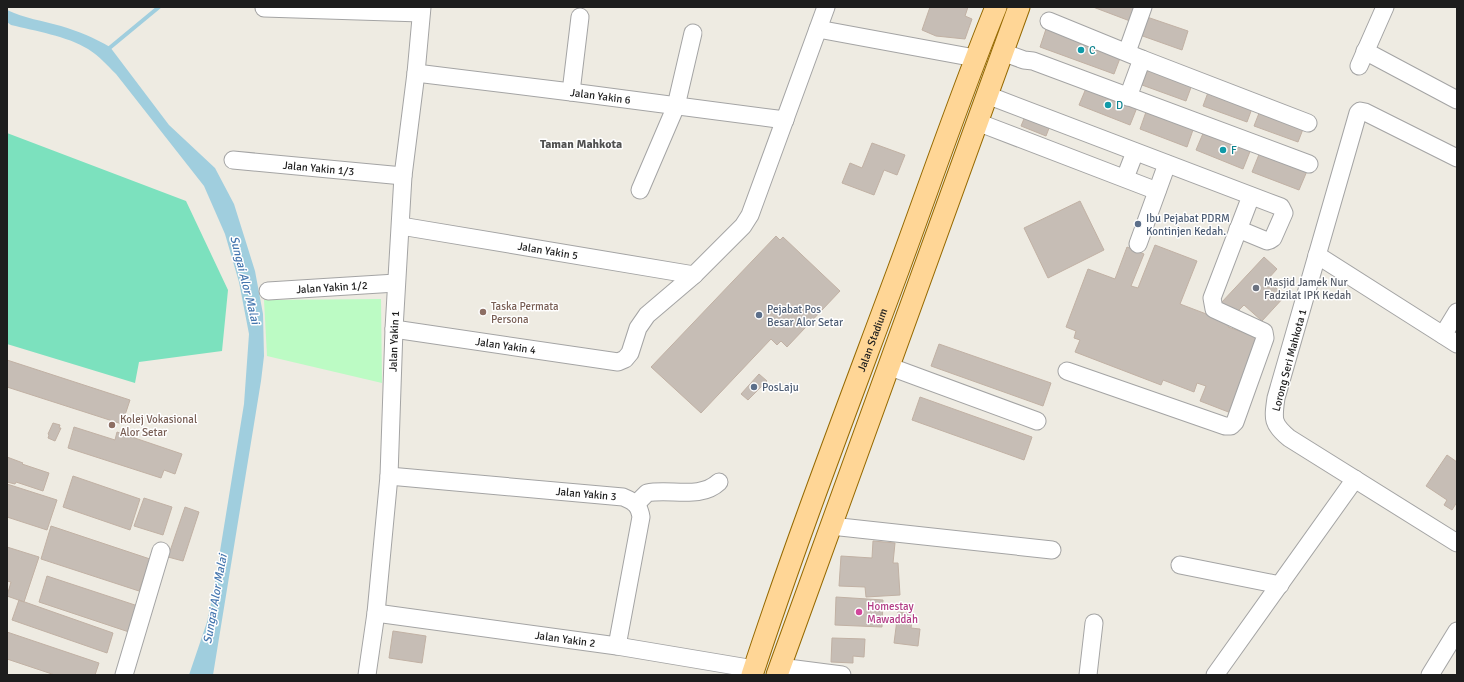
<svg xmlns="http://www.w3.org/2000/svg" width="1464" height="682" font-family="Signika,sans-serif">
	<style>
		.park { fill: #bcfbc4 }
		.pitch { fill: #7ce1be }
		.water { fill: #a0cede }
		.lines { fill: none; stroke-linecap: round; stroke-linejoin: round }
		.stream { stroke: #a0cede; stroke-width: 4 }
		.building { fill: #c6bdb5; stroke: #c1b1a4 }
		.minor-casing { stroke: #a4a4a4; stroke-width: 19 }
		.major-casing { stroke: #956900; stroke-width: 23 }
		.minor { stroke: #fff; stroke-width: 17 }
		.major { stroke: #ffd696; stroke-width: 21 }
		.culture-dot { fill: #0f9aa8; stroke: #fff; stroke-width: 1.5 }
		.service-dot { fill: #5c6f8a; stroke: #fff; stroke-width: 1.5 }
		.worship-dot { fill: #6b7280; stroke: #fff; stroke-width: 1.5 }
		.education-dot { fill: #8d6e63; stroke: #fff; stroke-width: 1.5 }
		.hotel-dot { fill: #d1479c; stroke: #fff; stroke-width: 1.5 }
		.labels { text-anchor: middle; stroke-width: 3; stroke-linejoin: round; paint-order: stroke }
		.culture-label { font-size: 11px; fill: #0d838f; stroke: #fff; text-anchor: start }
		.street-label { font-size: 11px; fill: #1d1d1d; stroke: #fff }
		.service-label { font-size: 11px; fill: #4e5e75; stroke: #fff; text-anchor: start }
		.worship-label { font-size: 11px; fill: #5b616d; stroke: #fff; text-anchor: start }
		.education-label { font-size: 11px; fill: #785e54; stroke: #fff; text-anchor: start }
		.hotel-label { font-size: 11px; fill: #b23c85; stroke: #fff; text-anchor: start }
		.neighbourhood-label { font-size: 12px; font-weight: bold; fill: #505050; stroke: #fff }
		.water-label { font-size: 12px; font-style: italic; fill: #4677af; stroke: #fff }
	</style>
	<rect width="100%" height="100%" fill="#eeebe2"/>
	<path class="park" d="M381,299L382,383L267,356L264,300Z"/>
	<path class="pitch" d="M7,133L186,201L228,290L222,351L139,362L135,383L7,344Z"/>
	<path class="water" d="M7,10C24,18 43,21 61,26C78,31 95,38 110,47L169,125L215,168L234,204L255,271L263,314L264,356L261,381L213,675H189L207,622L213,594L244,404L249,334L239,282L225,234L204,186L116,74C107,65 99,56 88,49C67,36 35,31 11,25L7,22Z"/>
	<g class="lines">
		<path class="stream" d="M107,50L159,7"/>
	</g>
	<path class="building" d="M930,7H968L965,16L972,19L965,39L936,36L922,30Z
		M1093,7H1135L1130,21Z
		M1144,16L1188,31L1182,50L1137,34Z
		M1047,26L1122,53L1114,74L1040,47Z
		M1149,66L1193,82L1186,101L1142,85Z
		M1087,86L1138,105L1130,125L1079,105Z
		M1210,87L1254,103L1247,122L1203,106Z
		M1261,108L1305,124L1298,142L1254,126Z
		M1147,109L1194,127L1187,147L1140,129Z
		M1026,114L1051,123L1046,136L1021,126Z
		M1204,131L1251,149L1243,169L1196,150Z
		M872,143L905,155L897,175L884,170L874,195L842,183L850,163L862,168Z
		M1260,152L1307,171L1299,190L1252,172Z
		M1080,201L1104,250L1048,278L1024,228Z
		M776,236L780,240L783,237L840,291L787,347L781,341L777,345L771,339L701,413L651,367Z
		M1155,245L1197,261L1180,304L1230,323L1228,327L1259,338L1231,413L1200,401L1206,386L1197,383L1194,392L1163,380L1161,385L1075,352L1080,340L1074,338L1076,331L1066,327L1088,269L1115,279L1127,247L1144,254L1131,286L1138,288Z
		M1264,257L1277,269L1267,280L1285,296L1262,321L1244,305L1234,315L1221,303Z
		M939,344L1051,383L1043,406L931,366Z
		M7,360L130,400L122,424L7,387Z
		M759,374L767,381L748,400L741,394Z
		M920,397L1032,437L1024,460L912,420Z
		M53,423L60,425L59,428H61L55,441L48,438L49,435L48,434Z
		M74,427L115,440L117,432L182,454L175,474L164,470L161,478L68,448Z
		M1447,455L1457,462V502L1452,510L1444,505L1447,500L1426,486Z
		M7,457L23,463L22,464L49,473L43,491L16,482L15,484L7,482Z
		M73,476L140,499L130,530L63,507Z
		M7,484L57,500L47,530L7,517Z
		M144,498L172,507L163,535L134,526Z
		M185,507L199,512L183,561L168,557Z
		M51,526L150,559L139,591L41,559Z
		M873,541L895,543L893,563H898L900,595L866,597L865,587L839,586L841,556L872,558Z
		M7,547L39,557L24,602L7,596L11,582L7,581Z
		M47,576L141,607L132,633L39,602Z
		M836,597L883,600L882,627L835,625Z
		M19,600L113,633L107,653L12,620Z
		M898,612L913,614L911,628L920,629L918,646L894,643Z
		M393,631L426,636L422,663L389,658Z
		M7,632L99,663L95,675H55L7,659Z
		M832,638L865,639L864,657L853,656V663L831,662Z"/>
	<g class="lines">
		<defs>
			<g id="minor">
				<path d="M264,8L421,13"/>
				<path d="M1049,21L1142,59"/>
				<path d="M818,29L975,58"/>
				<path d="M1365,51L1457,100"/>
				<path d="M1002,52L1024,60L1033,61L1309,164"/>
				<path d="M1127,52L1143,7"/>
				<path d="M1359,66L1385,7"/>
				<path id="s1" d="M416,73L571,92L785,120"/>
				<path d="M571,92L580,17"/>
				<path d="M987,95L1281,207L1284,213L1273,238L1270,240L1267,241L1238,229"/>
				<path d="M1128,97L1142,59L1308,123"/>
				<path d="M977,122L1157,191"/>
				<path d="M1457,158L1365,112L1360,111L1358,113L1276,398C1273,419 1272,424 1289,438L1457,543"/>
				<path id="s2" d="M233,160L403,176"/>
				<path d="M1125,178L1135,152"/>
				<path d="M640,190L676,106L693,33"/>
				<path id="s3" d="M401,226L694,275"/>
				<path d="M1138,244L1167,164"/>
				<path d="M1317,255L1457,344"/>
				<path id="s4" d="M268,291L396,283"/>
				<path id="s5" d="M394,329L618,362L625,359L630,353L638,328L647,315L694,275L743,226L750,215L826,7"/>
				<path d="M1443,335L1457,312"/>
				<path d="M888,366L1037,421"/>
				<path d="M1067,371L1225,426H1231L1235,422L1265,338L1264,332L1214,309L1212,298L1251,196"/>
				<path id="s6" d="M389,476L623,497C635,502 639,505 641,517L617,646"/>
				<path d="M637,503L647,493C670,488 700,500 719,482"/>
				<path d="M831,526L1052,550"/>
				<path d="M1180,565L1280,585"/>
				<path id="s7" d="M376,613L617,646L754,669"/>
				<path d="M780,667L842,675"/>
				<path d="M124,675L161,551"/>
				<path id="s8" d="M367,675L376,613L389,476L394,329L403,176L416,73L422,7"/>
				<path d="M1088,675L1094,623"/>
				<path d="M1215,675L1355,479"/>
				<path d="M1430,675L1457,631"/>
			</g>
			<g id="major">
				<path id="s9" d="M752,675C797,538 849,403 899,268C931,181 961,93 996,7"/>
				<path d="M777,675L1019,7"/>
			</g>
		</defs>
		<use href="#minor" class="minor-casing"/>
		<use href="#major" class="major-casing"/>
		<use href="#minor" class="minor"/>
		<use href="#major" class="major"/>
	</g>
	<g class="culture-dot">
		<circle cx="1081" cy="50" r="4"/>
		<circle cx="1108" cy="105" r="4"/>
		<circle cx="1223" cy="150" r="4"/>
	</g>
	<g class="service-dot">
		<circle cx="1138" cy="224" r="4"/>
		<circle cx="759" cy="315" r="4"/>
		<circle cx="754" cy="387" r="4"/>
	</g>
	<circle class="worship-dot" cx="1256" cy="288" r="4"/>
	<g class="education-dot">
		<circle cx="483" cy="312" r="4"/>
		<circle cx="112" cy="425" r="4"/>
	</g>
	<circle class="hotel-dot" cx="859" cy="612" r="4"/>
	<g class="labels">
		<g class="culture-label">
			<text x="1089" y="54">C</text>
			<text x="1116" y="109">D</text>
			<text x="1231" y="154">F</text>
		</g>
		<g class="street-label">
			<text dy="4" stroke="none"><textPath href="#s1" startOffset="186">Jalan Yakin 6</textPath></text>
			<text dy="4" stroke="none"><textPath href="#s2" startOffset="86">Jalan Yakin 1/3</textPath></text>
			<text dy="4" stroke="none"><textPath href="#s3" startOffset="149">Jalan Yakin 5</textPath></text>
			<text dy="4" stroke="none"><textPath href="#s4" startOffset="64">Jalan Yakin 1/2</textPath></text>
			<text dy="4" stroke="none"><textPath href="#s9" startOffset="356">Jalan Stadium</textPath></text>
			<text dy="4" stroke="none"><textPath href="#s8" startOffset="335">Jalan Yakin 1</textPath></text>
			<text dy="4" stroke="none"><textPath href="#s5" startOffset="113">Jalan Yakin 4</textPath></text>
			<text transform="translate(1289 360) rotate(-75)" y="4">Lorong Seri Mahkota 1</text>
			<text dy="4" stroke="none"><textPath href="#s6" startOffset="198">Jalan Yakin 3</textPath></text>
			<text dy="4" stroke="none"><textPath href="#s7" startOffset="191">Jalan Yakin 2</textPath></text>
		</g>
		<g class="service-label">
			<text x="1146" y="222">Ibu Pejabat PDRM<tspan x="1146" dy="13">Kontinjen Kedah.</tspan></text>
			<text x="767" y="313">Pejabat Pos<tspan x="767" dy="13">Besar Alor Setar</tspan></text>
			<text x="762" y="391">PosLaju</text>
		</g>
		<g class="worship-label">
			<text x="1264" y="286">Masjid Jamek Nur<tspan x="1264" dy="13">Fadzilat IPK Kedah</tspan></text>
		</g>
		<g class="education-label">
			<text x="491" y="310">Taska Permata<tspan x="491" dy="13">Persona</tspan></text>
			<text x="120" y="423">Kolej Vokasional<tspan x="120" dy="13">Alor Setar</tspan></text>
		</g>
		<g class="hotel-label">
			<text x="867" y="610">Homestay<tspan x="867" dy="13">Mawaddah</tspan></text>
		</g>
		<g class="neighbourhood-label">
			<text x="581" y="148">Taman Mahkota</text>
		</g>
		<g class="water-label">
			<text transform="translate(245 280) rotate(76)" y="4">Sungai Alor Malai</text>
			<text transform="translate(215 599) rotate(-80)" y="4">Sungai Alor Malai</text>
		</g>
	</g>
	<rect width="1464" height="682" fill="none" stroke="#1d1d1d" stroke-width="16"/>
</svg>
